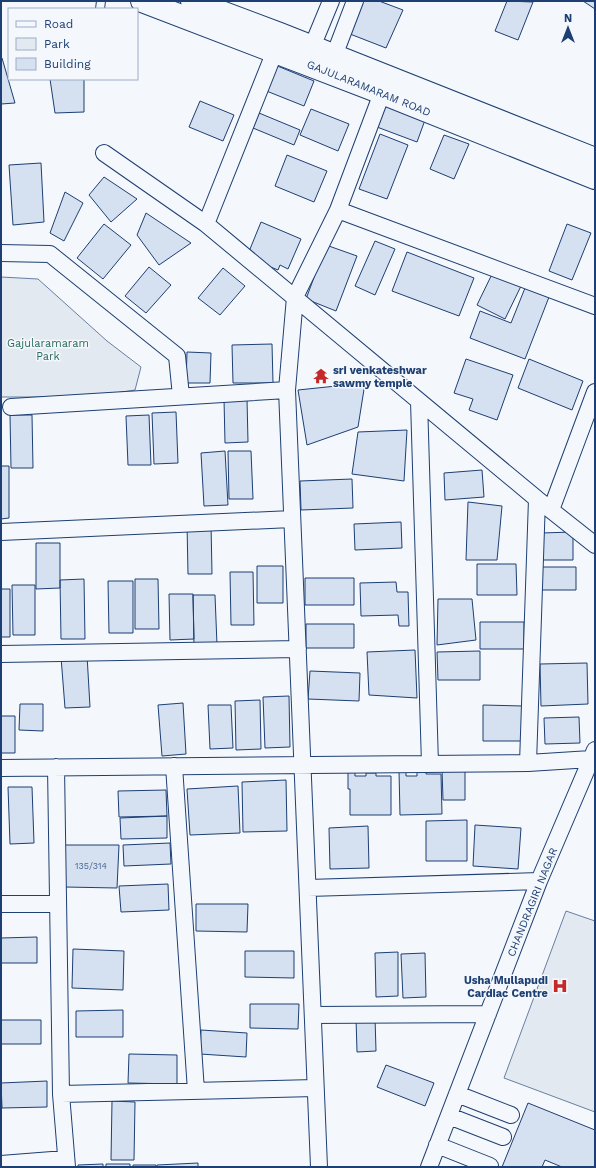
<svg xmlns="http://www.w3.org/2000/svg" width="596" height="1168" font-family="'Work Sans',sans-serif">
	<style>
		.green { fill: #e3e9f0; stroke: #687fa3 }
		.building { fill: #d5e0f0; stroke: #1d3f73 }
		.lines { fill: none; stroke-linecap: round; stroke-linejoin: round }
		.lane-casing { stroke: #1d3f73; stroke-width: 10 }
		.street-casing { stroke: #1d3f73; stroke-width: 18 }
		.secondary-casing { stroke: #1d3f73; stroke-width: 24 }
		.lane { stroke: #f4f7fb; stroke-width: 8 }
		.street { stroke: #f4f7fb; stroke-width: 16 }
		.secondary { stroke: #f4f7fb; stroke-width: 22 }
		.labels { text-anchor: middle; stroke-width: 3; stroke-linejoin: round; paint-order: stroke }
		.number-label { font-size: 9px; fill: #4b6792 }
		.street-label { font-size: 11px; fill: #1d3f73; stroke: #f4f7fb }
		.park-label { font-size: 11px; fill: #2c6c60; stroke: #f4f7fb }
		.poi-label { font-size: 11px; font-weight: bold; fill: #1d3f73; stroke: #f4f7fb; text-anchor: start }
	</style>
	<rect width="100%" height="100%" fill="#f4f7fb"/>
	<path class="green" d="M1,277L38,279L107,341L141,367L135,390L89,397H1Z
		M566,911L595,921V1112L504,1078Z"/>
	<path class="building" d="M363,1H379L403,10L386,48L350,34Z
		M507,1L533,2L518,40L495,31Z
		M583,1H595V9Z
		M1,58H2L15,103L1,104Z
		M275,65L314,81L304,106L264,90Z
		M50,79H84V112L55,113Z
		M200,101L234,115L223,141L189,127Z
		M386,105L425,120L417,142L377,127Z
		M311,109L349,124L338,151L300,135Z
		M259,113L300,130L294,145L253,128Z
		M380,134L408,145L387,199L359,189Z
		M444,135L469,144L454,179L430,169Z
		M287,155L327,171L314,202L275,186Z
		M41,163L44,222L13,225L9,165Z
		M104,177L137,199L111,222L89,195Z
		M65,192L83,203L64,241L50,233Z
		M146,213L191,243L159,265L137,235Z
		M261,222L301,239L288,269L280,265L278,270L258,262L248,254Z
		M104,224L131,245L103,279L77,258Z
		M567,224L591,233L572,280L549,271Z
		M375,241L395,249L375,295L355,286Z
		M326,245L357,256L336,311L306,299Z
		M407,252L474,278L459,316L392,291Z
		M149,267L171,285L146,313L125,296Z
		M223,268L245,286L220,315L198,298Z
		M494,270L522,284L505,319L477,305Z
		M525,288L549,297L525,359L470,338L480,311L511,323Z
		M272,344L273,383H233L232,345Z
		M187,352L211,353L210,383H186Z
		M466,359L513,375L497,420L469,410L473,399L454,393Z
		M529,359L583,381L572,410L518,388Z
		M365,383L358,427L307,445L298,390Z
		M224,399H247L248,442L225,443Z
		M176,412L178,463L154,464L152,413Z
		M10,415H32L33,468H11Z
		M149,415L151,465H128L126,416Z
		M407,430L404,481L352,474L358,432Z
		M225,451L228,505L204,506L201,453Z
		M228,451H251L253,499H229Z
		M1,466H9V518L1,519Z
		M482,470L484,497L445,500L444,473Z
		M352,479L353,508L301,510L300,481Z
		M468,502L502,506L497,560H466Z
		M401,522L402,548L355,550L354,524Z
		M187,524H211L212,574H188Z
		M573,532V560H541V533Z
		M36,543H60V588L36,589Z
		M477,564H516L517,595H477Z
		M257,566H283V603H257Z
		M541,567H576V590H541Z
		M230,572H253L254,625H231Z
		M305,578H354V605H305Z
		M84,579L85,639H61L60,580Z
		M135,579H158L159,629H135Z
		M108,581H133V633H109Z
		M396,582L397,592H408L409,626H399L398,615L361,616L360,583Z
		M12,585H35V635H13Z
		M1,589H10V637H1Z
		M169,594H193L194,639L170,640Z
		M193,595H215L217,645L194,646Z
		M438,599H472L476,640L437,645Z
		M480,622H524V649H480Z
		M306,624H354V648H306Z
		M415,650L417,698L369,695L367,652Z
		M480,651V680H438L437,652Z
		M87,655L90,707L65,708L61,657Z
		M587,663L588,704L541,706L540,664Z
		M310,671L360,673L359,701L308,699Z
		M289,696L290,747L265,748L263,697Z
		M260,700L261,749L236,750L235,701Z
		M183,703L186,754L162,756L158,705Z
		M20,704H43V731L19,730Z
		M208,705H231L233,748L210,749Z
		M483,705L523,706V741H483Z
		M1,716H15V753H1Z
		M579,717L580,743L545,744L544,718Z
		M442,769H465V800H443Z
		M417,770H426V774H441L442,814L400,815L399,771H406V776H417Z
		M348,772H355V776H366V773H376V776H391V815H350V789H348Z
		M286,780L287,831L243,832L242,782Z
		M238,786L240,833L190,835L187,789Z
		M8,787H32L34,843L10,844Z
		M166,790L167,816L119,817L118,791Z
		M167,816V838L121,839L120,818Z
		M467,820V861H426V821Z
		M475,825L521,828L518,869L473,866Z
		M368,826L369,868L330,869L329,828Z
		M170,843L171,864L124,866L123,845Z
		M64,845H119L117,888L65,887Z
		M168,884L169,910L121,912L119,886Z
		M196,904H248L247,932L196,931Z
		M37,937V963H1V938Z
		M73,949L124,951L123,990L72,988Z
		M245,951H294V978L245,977Z
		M398,952V996L376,997L375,953Z
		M425,953L426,997L403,998L401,954Z
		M250,1004H299L298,1029L250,1028Z
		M123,1010V1037H76V1011Z
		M375,1017L376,1051L357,1052L356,1018Z
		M1,1020H41V1044H1Z
		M201,1030L247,1033L246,1057L200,1054Z
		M129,1054L177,1055V1084L128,1083Z
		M386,1065L434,1083L425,1106L377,1087Z
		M47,1081V1107L2,1108L1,1083Z
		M112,1101L135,1102L134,1160H111Z
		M528,1103L595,1130V1167H562L545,1160L542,1167H502Z
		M198,1163V1167H157V1165Z
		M103,1164V1167H78V1165Z
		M106,1164H130V1167H106Z
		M133,1165H156V1167H133Z"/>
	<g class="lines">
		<defs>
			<path id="lane" d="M100,9L101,1"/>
			<path id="street" d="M312,47L331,1
				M334,56L355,1
				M104,153L206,224L537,499L595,545
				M338,210L595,306
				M206,224L275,51
				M1,253L50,254L177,356L181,396
				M419,401L430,764
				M11,407L287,390
				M551,510L595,392
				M1,532L292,519
				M1,654L298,649
				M528,763L537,499
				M174,766L196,1091
				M56,767L61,1094L67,1167
				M1,768L528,763L591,759
				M308,888L539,881
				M1,904H58
				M313,1015L488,1014
				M61,1094L315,1088
				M457,1094L511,1115
				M449,1116L503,1137
				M437,1145L490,1166
				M1,1164L65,1159
				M319,1167L287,390L295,297L338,210L382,93
				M429,1167L539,881L595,750"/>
			<path id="secondary" d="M142,1L382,93L595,178
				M192,1L280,34L595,159"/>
		</defs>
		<use href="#lane" class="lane-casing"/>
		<use href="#street" class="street-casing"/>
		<use href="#secondary" class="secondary-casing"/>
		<use href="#lane" class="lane"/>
		<use href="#street" class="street"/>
		<use href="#secondary" class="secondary"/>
	</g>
	<defs>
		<symbol id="temple-bare" viewBox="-9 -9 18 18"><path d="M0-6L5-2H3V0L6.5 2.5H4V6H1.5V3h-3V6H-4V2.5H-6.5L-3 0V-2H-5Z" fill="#c62828" stroke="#f4f7fb" stroke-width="2.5" paint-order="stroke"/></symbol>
		<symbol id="hospital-bare" viewBox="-9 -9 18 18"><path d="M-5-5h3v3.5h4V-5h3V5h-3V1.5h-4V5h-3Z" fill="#c62828" stroke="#f4f7fb" stroke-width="2.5" paint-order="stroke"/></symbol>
	</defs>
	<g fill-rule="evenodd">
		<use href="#temple-bare" x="310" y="365" width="22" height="22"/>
		<use href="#hospital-bare" x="549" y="975" width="22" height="22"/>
	</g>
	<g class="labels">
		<g class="number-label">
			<text x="91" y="869">135/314</text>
		</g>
		<g class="street-label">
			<text transform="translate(369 88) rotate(22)" y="4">GAJULARAMARAM ROAD</text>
			<text transform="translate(532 902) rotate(-68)" y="4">CHANDRAGIRI NAGAR</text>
		</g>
		<g class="park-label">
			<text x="48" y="347">Gajularamaram<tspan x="48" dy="13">Park</tspan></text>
		</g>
		<g class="poi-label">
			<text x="333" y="374">sri venkateshwar<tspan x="333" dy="13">sawmy temple</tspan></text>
			<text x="548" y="984" text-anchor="end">Usha Mullapudi<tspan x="548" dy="13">Cardiac Centre</tspan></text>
		</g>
	</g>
	<rect width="596" height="1168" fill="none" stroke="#1d3f73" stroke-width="4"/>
	<rect x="8" y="8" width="130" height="72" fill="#f4f7fb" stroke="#9eadc5"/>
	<rect x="16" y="21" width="20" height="6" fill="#f4f7fb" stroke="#9eadc5"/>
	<text x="44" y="28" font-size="12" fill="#1d3f73">Road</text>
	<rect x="16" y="38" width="20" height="12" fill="#e3e9f0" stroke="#9eadc5"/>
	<text x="44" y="48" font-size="12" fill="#1d3f73">Park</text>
	<rect x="16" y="58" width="20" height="12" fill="#d5e0f0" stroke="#9eadc5"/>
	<text x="44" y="68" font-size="12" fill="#1d3f73">Building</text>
	<g transform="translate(568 28)" stroke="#f4f7fb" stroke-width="3" paint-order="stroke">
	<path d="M0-3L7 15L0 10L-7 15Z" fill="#1d3f73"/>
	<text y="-6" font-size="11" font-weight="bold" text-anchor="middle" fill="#1d3f73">N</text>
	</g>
</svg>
